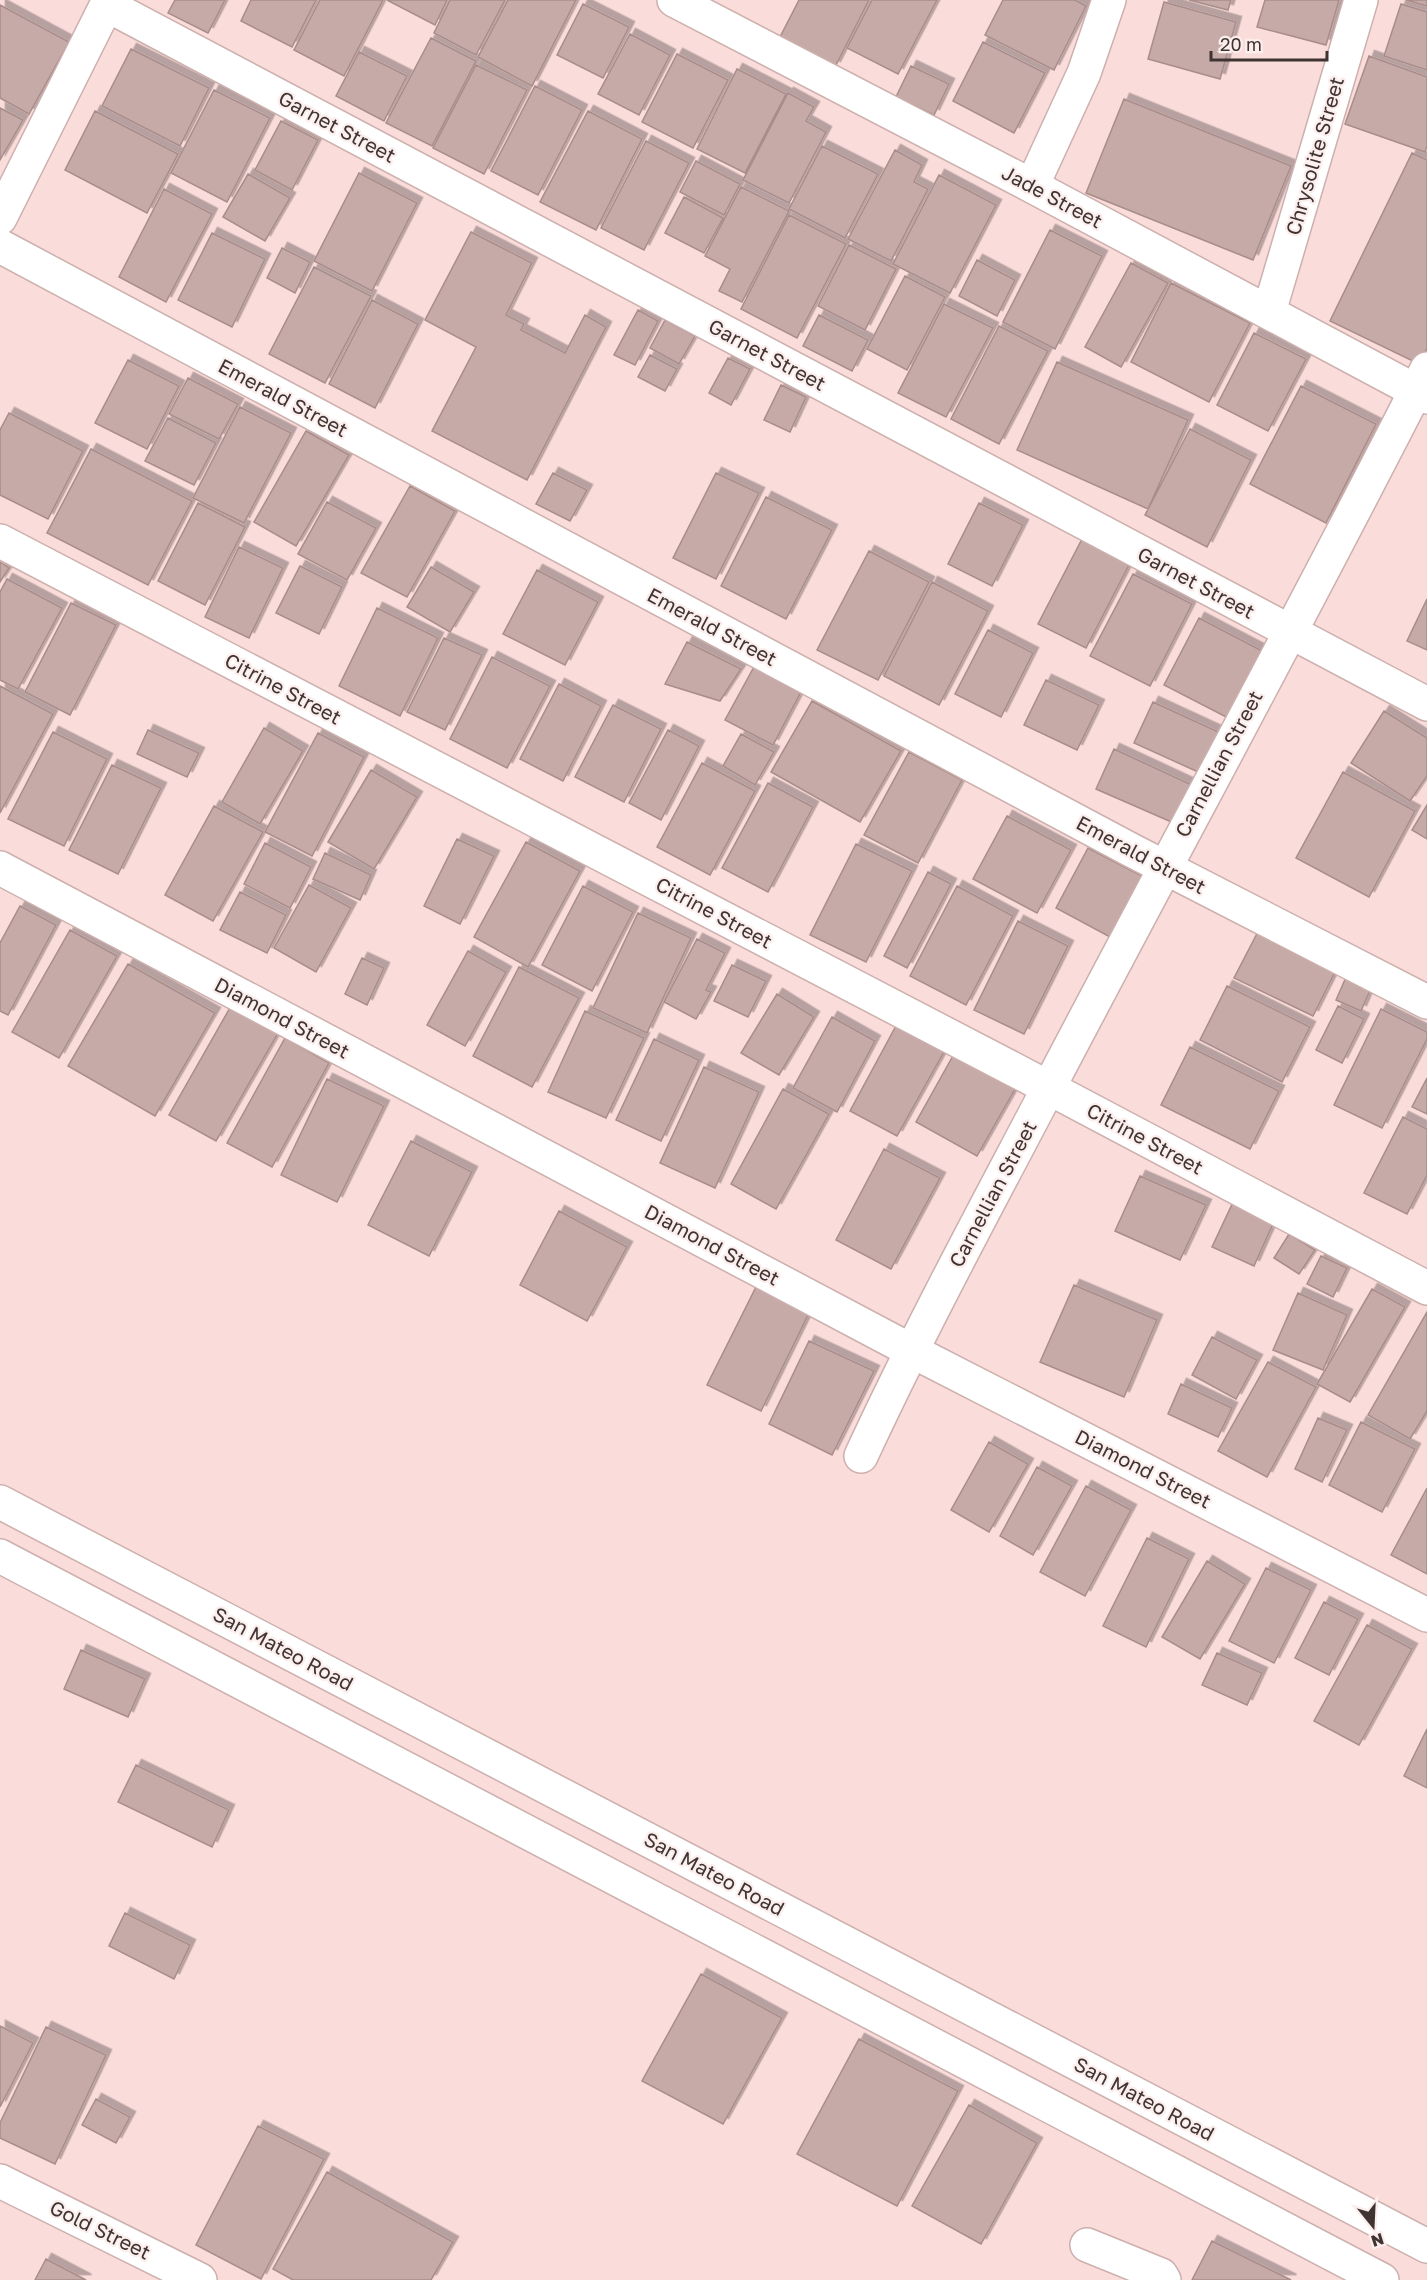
<svg xmlns="http://www.w3.org/2000/svg" width="1427" height="2280" font-family="'Golos Text',sans-serif">
	<style>
		.building { fill: #c6aaa7; stroke: #a88d8a; stroke-width: 1.5; filter: url(#shadow) }
		.lines { fill: none; stroke-linecap: round; stroke-linejoin: round }
		.minor-casing { stroke: #ccb0ad; stroke-width: 36 }
		.major-casing { stroke: #ccb0ad; stroke-width: 36 }
		.minor { stroke: #fff; stroke-width: 33 }
		.major { stroke: #fff; stroke-width: 33 }
		.labels { text-anchor: middle; stroke-width: 4.5; stroke-linejoin: round; paint-order: stroke }
		.street-label { font-size: 20px; fill: #403433; stroke: #fbeeed }
	</style>
	<defs>
		<filter id="shadow"><feDropShadow dx="5.5" dy="-5.5" stdDeviation="0" flood-color="#0004"/></filter>
	</defs>
	<rect width="100%" height="100%" fill="#fadcda"/>
	<path class="building" d="M175,0H225L208,33L168,13Z
		M251,0H316L292,47L241,21Z
		M320,0H383L344,76L294,50Z
		M387,0H447L435,25Z
		M450,0H505L476,55L434,33Z
		M508,0H576L532,86L478,57Z
		M799,0H869L835,67L779,39Z
		M872,0H937L898,74L847,48Z
		M1003,0H1075L1086,6L1054,70L985,35Z
		M1189,0H1231L1228,10Z
		M1265,0H1339L1326,45L1257,27Z
		M1406,0H1427V6Z
		M1164,2L1236,22L1220,79L1148,59Z
		M583,4L629,27L603,78L557,55Z
		M1401,4L1427,12V70L1384,56Z
		M0,5L69,42L29,114L0,98Z
		M630,34L670,55L639,115L598,94Z
		M431,38L476,61L432,146L386,123Z
		M983,42L1045,73L1014,133L953,101Z
		M131,49L209,88L180,146L102,106Z
		M359,52L407,76L384,121L336,96Z
		M677,54L728,80L693,148L642,122Z
		M1369,56L1427,77V146L1425,152L1345,124Z
		M476,65L527,90L484,174L433,148Z
		M911,66L949,84L934,115L896,97Z
		M737,69L786,94L745,173L697,149Z
		M535,86L582,110L538,195L491,171Z
		M214,90L270,118L227,202L171,173Z
		M788,93L814,107L806,121L826,132L789,203L743,180Z
		M1124,99L1291,166L1253,260L1086,193Z
		M0,108L23,120L0,160Z
		M95,111L178,154L147,213L65,170Z
		M588,111L642,139L596,230L540,202Z
		M281,121L318,140L292,190L255,170Z
		M646,141L689,163L644,250L601,228Z
		M822,146L878,174L845,238L789,209Z
		M895,150L922,165L914,182L928,189L891,261L848,239Z
		M1412,153L1427,160V348L1419,364L1330,321Z
		M696,161L740,184L724,215L680,192Z
		M359,173L417,203L372,291L314,261Z
		M248,174L290,198L265,241L223,217Z
		M939,175L996,205L950,293L893,264Z
		M741,187L789,211L742,302L719,291L730,269L705,256Z
		M164,189L212,214L166,302L119,277Z
		M684,197L723,218L704,253L665,233Z
		M789,215L846,244L797,338L741,309Z
		M1050,230L1102,256L1055,349L1003,322Z
		M471,232L532,263L506,315L524,324L521,330L565,353L585,315L606,327L527,480L432,431L476,347L425,320Z
		M212,233L265,259L232,327L178,300Z
		M849,245L896,269L865,330L818,306Z
		M282,248L310,262L295,293L267,278Z
		M977,260L1015,280L997,316L959,296Z
		M1131,263L1168,283L1121,367L1085,347Z
		M314,267L371,296L325,383L269,354Z
		M905,276L945,297L907,370L867,349Z
		M1171,283L1250,323L1209,402L1131,362Z
		M372,300L418,324L375,408L329,384Z
		M944,304L993,328L946,417L898,393Z
		M638,310L658,321L635,365L614,355Z
		M819,315L868,340L852,371L803,346Z
		M665,320L695,336L679,364L650,348Z
		M999,326L1048,351L999,444L951,419Z
		M1254,333L1306,359L1268,431L1217,405Z
		M650,355L677,369L665,391L638,377Z
		M728,358L750,369L731,405L709,393Z
		M128,360L179,386L147,449L95,423Z
		M1057,362L1188,420L1148,509L1017,450Z
		M188,378L238,404L219,439L169,414Z
		M781,385L806,397L790,432L764,420Z
		M1301,386L1376,424L1326,523L1250,484Z
		M240,407L291,433L244,523L193,498Z
		M9,413L83,451L48,519L0,495V430Z
		M168,418L216,443L194,485L145,461Z
		M1190,429L1251,460L1207,547L1145,515Z
		M306,431L349,455L296,546L254,522Z
		M91,449L192,501L148,585L47,533Z
		M553,473L587,490L570,521L536,504Z
		M716,473L759,493L716,579L673,558Z
		M410,486L455,511L407,597L361,573Z
		M766,497L832,530L786,619L721,586Z
		M327,502L376,528L347,580L298,554Z
		M198,503L245,527L205,605L158,581Z
		M979,503L1023,525L992,586L948,564Z
		M1082,539L1130,563L1086,648L1038,624Z
		M239,547L283,568L249,638L205,617Z
		M869,551L929,582L878,680L817,650Z
		M0,562L9,568L0,582Z
		M300,566L342,587L319,634L276,613Z
		M431,567L474,592L450,632L407,607Z
		M537,570L598,602L565,665L503,634Z
		M1133,574L1192,604L1150,686L1090,656Z
		M7,579L62,608L18,689L0,680V592Z
		M932,582L988,611L939,705L884,676Z
		M1427,599V650L1407,641Z
		M71,603L116,625L70,715L25,692Z
		M377,608L438,638L400,716L339,686Z
		M1199,618L1268,654L1232,720L1164,685Z
		M988,630L1033,653L1001,717L955,694Z
		M444,638L482,655L445,730L407,712Z
		M687,642L741,669L720,701L665,684Z
		M492,657L550,686L507,768L450,739Z
		M755,665L802,690L773,745L725,720Z
		M1046,680L1099,705L1077,750L1024,725Z
		M559,684L601,706L563,781L520,759Z
		M0,686L53,714L0,813Z
		M812,701L901,751L860,822L771,772Z
		M1153,702L1225,735L1207,776L1134,743Z
		M613,705L661,729L624,802L575,777Z
		M1384,711L1427,738V776L1410,801L1351,763Z
		M264,728L303,751L260,824L222,802Z
		M148,730L199,753L187,777L137,754Z
		M668,730L699,746L661,820L629,803Z
		M53,732L107,759L64,846L8,819Z
		M318,733L364,757L312,856L265,832Z
		M741,734L774,752L755,785L723,766Z
		M1114,749L1194,786L1176,824L1096,789Z
		M909,752L962,780L918,863L864,835Z
		M702,763L755,791L710,875L657,847Z
		M112,765L161,788L118,874L69,850Z
		M371,770L417,797L374,869L328,842Z
		M1343,772L1415,811L1369,897L1296,858Z
		M768,783L813,807L768,892L722,868Z
		M1427,805V839L1412,830Z
		M214,806L263,832L213,921L165,895Z
		M1007,816L1071,850L1037,913L973,879Z
		M457,839L494,856L460,924L424,906Z
		M526,842L580,871L528,967L474,937Z
		M265,843L311,867L290,908L244,884Z
		M856,844L912,871L866,962L810,935Z
		M1088,848L1142,876L1110,937L1056,908Z
		M325,853L371,875L360,900L313,879Z
		M928,872L951,884L907,968L884,956Z
		M309,885L351,908L316,972L274,948Z
		M583,886L633,912L592,991L542,965Z
		M957,886L1013,916L966,1005L910,976Z
		M240,892L286,915L267,953L220,930Z
		M20,906L56,925L8,1015L0,1011V943Z
		M638,913L691,938L647,1033L593,1008Z
		M1018,921L1068,946L1024,1034L974,1010Z
		M1262,924L1340,962L1313,1016L1234,978Z
		M70,930L117,956L59,1058L12,1032Z
		M697,939L725,953L706,990L711,992L696,1019L664,1002Z
		M468,951L506,972L465,1046L427,1025Z
		M362,958L384,968L367,1005L345,994Z
		M128,964L215,1013L155,1116L68,1066Z
		M732,965L766,981L748,1017L714,1001Z
		M519,967L579,998L532,1087L473,1056Z
		M1350,968L1375,979L1361,1011L1336,1000Z
		M1227,986L1310,1027L1282,1082L1200,1040Z
		M777,994L814,1017L779,1075L741,1053Z
		M231,1006L278,1033L216,1141L169,1115Z
		M1338,1006L1364,1019L1342,1063L1316,1050Z
		M1381,1009L1427,1032V1039L1382,1128L1334,1105Z
		M585,1011L644,1038L606,1118L548,1092Z
		M832,1017L875,1041L837,1112L793,1088Z
		M897,1024L945,1050L897,1136L850,1111Z
		M285,1038L329,1063L272,1167L227,1143Z
		M654,1039L699,1060L661,1141L616,1120Z
		M1190,1047L1279,1091L1250,1149L1161,1105Z
		M954,1054L1015,1089L977,1156L916,1122Z
		M704,1067L759,1092L715,1188L660,1163Z
		M1427,1078V1114L1412,1107Z
		M327,1079L384,1106L337,1202L281,1175Z
		M783,1089L829,1114L776,1209L731,1184Z
		M1403,1117L1427,1129V1175L1407,1214L1364,1193Z
		M411,1141L472,1172L429,1256L368,1225Z
		M884,1149L940,1178L891,1269L836,1240Z
		M1140,1176L1206,1205L1180,1260L1115,1231Z
		M1235,1198L1276,1217L1254,1266L1212,1247Z
		M559,1211L627,1247L587,1321L520,1285Z
		M1289,1234L1315,1250L1299,1274L1274,1258Z
		M1321,1256L1347,1268L1333,1297L1307,1284Z
		M759,1281L812,1307L761,1411L707,1385Z
		M1074,1285L1157,1320L1124,1397L1040,1362Z
		M1372,1289L1405,1307L1350,1402L1317,1384Z
		M1298,1293L1347,1315L1323,1370L1273,1350Z
		M1427,1312V1411L1410,1439L1368,1415Z
		M1212,1337L1257,1360L1236,1399L1192,1375Z
		M809,1341L874,1371L832,1455L769,1424Z
		M1268,1362L1316,1387L1267,1477L1218,1451Z
		M1181,1384L1232,1408L1218,1437L1168,1414Z
		M1318,1418L1347,1430L1322,1482L1295,1469Z
		M1361,1422L1415,1449L1382,1512L1329,1485Z
		M989,1442L1028,1464L989,1532L951,1510Z
		M1037,1467L1072,1486L1033,1555L1000,1536Z
		M1086,1486L1131,1510L1085,1596L1040,1572Z
		M1427,1488V1574L1391,1555Z
		M1147,1538L1189,1559L1146,1647L1103,1626Z
		M1207,1561L1245,1584L1200,1659L1162,1637Z
		M1266,1568L1311,1590L1274,1663L1229,1641Z
		M1324,1602L1358,1619L1329,1675L1295,1658Z
		M1367,1625L1412,1649L1359,1745L1314,1721Z
		M81,1650L145,1679L128,1717L64,1689Z
		M1217,1653L1262,1673L1247,1705L1202,1685Z
		M1427,1729V1788L1404,1776Z
		M136,1765L229,1810L212,1847L118,1802Z
		M125,1913L190,1945L174,1979L109,1946Z
		M701,1974L782,2018L723,2124L642,2081Z
		M0,2026L33,2043L0,2107Z
		M46,2027L106,2055L55,2164L0,2138V2123Z
		M859,2039L958,2091L897,2206L797,2154Z
		M96,2099L130,2117L116,2143L82,2125Z
		M969,2105L1037,2143L981,2244L912,2206Z
		M258,2126L324,2159L261,2279L196,2245Z
		M327,2172L453,2242L431,2280H293L273,2269Z
		M1212,2241L1291,2280H1192Z
		M46,2259L86,2280H35Z"/>
	<g class="lines">
		<defs>
			<path id="minor" d="M674,0L1032,186L1427,397
				M107,5L1427,704
				M1032,186L1084,73L1109,0
				M0,218L109,0
				M0,246L1131,850L1427,1002
				M1269,312L1361,0
				M0,541L1011,1068L1427,1288
				M0,868L910,1350L1427,1615
				M861,1456C919,1331 984,1211 1048,1089C1174,849 1304,611 1427,369
				M0,2181L200,2280
				M1087,2245L1161,2275L1164,2280"/>
			<path id="major" d="M0,1502L1427,2246
				M0,1556L1382,2280"/>
		</defs>
		<use href="#minor" class="minor-casing"/>
		<use href="#major" class="major-casing"/>
		<use href="#minor" class="minor"/>
		<use href="#major" class="major"/>
	</g>
	<g class="labels">
		<g class="street-label">
			<text transform="translate(337 127) rotate(28)" y="7">Garnet Street</text>
			<text transform="translate(1315 156) rotate(-74)" y="7">Chrysolite Street</text>
			<text transform="translate(1052 197) rotate(28)" y="7">Jade Street</text>
			<text transform="translate(767 355) rotate(28)" y="7">Garnet Street</text>
			<text transform="translate(283 398) rotate(28)" y="7">Emerald Street</text>
			<text transform="translate(1196 583) rotate(28)" y="7">Garnet Street</text>
			<text transform="translate(712 627) rotate(28)" y="7">Emerald Street</text>
			<text transform="translate(283 689) rotate(28)" y="7">Citrine Street</text>
			<text transform="translate(1219 764) rotate(-62)" y="7">Carnellian Street</text>
			<text transform="translate(1141 855) rotate(28)" y="7">Emerald Street</text>
			<text transform="translate(714 913) rotate(28)" y="7">Citrine Street</text>
			<text transform="translate(282 1018) rotate(28)" y="7">Diamond Street</text>
			<text transform="translate(1145 1139) rotate(28)" y="7">Citrine Street</text>
			<text transform="translate(993 1194) rotate(-62)" y="7">Carnellian Street</text>
			<text transform="translate(712 1245) rotate(28)" y="7">Diamond Street</text>
			<text transform="translate(1143 1469) rotate(27)" y="7">Diamond Street</text>
			<text transform="translate(283 1649) rotate(28)" y="7">San Mateo Road</text>
			<text transform="translate(714 1874) rotate(28)" y="7">San Mateo Road</text>
			<text transform="translate(1144 2099) rotate(28)" y="7">San Mateo Road</text>
			<text transform="translate(100 2230) rotate(26)" y="7">Gold Street</text>
		</g>
	</g>
	<g transform="translate(1373 2226) rotate(162)" stroke="#fbeeed" stroke-width="4.5" paint-order="stroke">
	<path d="M0-4.5L10 22L0 15L-10 22Z" fill="#403433"/>
	<text y="-9" font-size="16" font-weight="bold" text-anchor="middle" fill="#403433">N</text>
	</g>
	<path d="M1211 51v9h116v-9" fill="none" stroke="#403433" stroke-width="3"/>
	<text x="1220" y="51" font-size="18" fill="#403433" stroke="#fbeeed" stroke-width="4.5" paint-order="stroke">20 m</text>
</svg>
